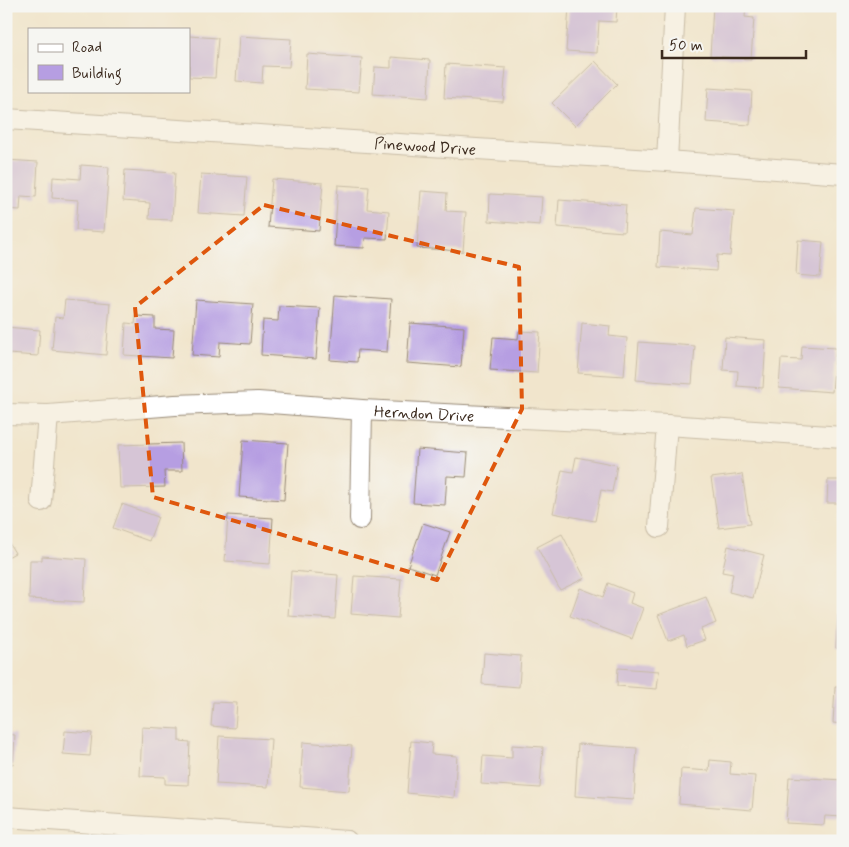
<svg xmlns="http://www.w3.org/2000/svg" width="849" height="847" font-family="Mynerve,sans-serif">
	<style>
		.building { fill: #b69ee2 }
		.lines { fill: none; stroke-linecap: round; stroke-linejoin: round }
		.minor-casing { stroke: #968875; stroke-width: 22 }
		.minor { stroke: #fff; stroke-width: 20 }
		.marked { fill: none; stroke: #df570d; stroke-width: 4; stroke-dasharray: 10 6; stroke-linejoin: round }
		.labels { text-anchor: middle; stroke-width: 4; stroke-linejoin: round; paint-order: stroke }
		.street-label { font-size: 16px; fill: #3b2a1e; stroke: #f6f6f2 }
	</style>
	<rect width="100%" height="100%" fill="#f6f6f2"/>
	<filter id="ink" filterUnits="userSpaceOnUse"><feTurbulence type="fractalNoise" baseFrequency=".02" numOctaves="2"/><feDisplacementMap in="SourceGraphic" scale="10" xChannelSelector="R" yChannelSelector="G"/><feConvolveMatrix kernelMatrix="1 2 1 2 8 2 1 2 1" color-interpolation-filters="sRGB"/></filter>
	<filter id="wash" filterUnits="userSpaceOnUse"><feTurbulence type="fractalNoise" baseFrequency=".0096" numOctaves="4" result="noise"/><feDisplacementMap in="SourceGraphic" scale="20" xChannelSelector="R" yChannelSelector="G"/><feGaussianBlur stdDeviation="1.12" result="paint"/><feColorMatrix in="noise" values="0 0 0 0 0 0 0 0 0 0 0 0 0 0 0 0 0 1.4 0 .05"/><feComposite in="paint" operator="in"/></filter>
	<g filter="url(#wash)">
		<rect width="100%" height="100%" fill="#f1e5cc"/>
		<g id="blocks">
			<path class="building" d="M569,6H617L616,22L599,21L597,53L566,51Z
				M713,6H746L745,17L754,18L751,59L710,56Z
				M6,35H10L8,66H6Z
				M189,36L218,38L215,78L189,77Z
				M239,36L291,39L289,67L263,66L262,83L236,81Z
				M307,54L362,58L359,92L305,89Z
				M391,57L430,60L428,98L373,94L375,67L391,68Z
				M595,61L617,84L575,126L552,103Z
				M446,64L506,68L503,102L444,98Z
				M708,88L752,91L750,125L706,122Z
				M6,160L38,162L36,197L21,196L20,210L6,209Z
				M81,165L109,167L104,232L76,230L78,200L52,198L53,177L80,179Z
				M125,170L175,173L172,220L149,219L150,203L123,201Z
				M201,174L247,177L244,216L198,213Z
				M272,179L323,183L319,231L268,227Z
				M338,185L369,187L367,209L389,211L387,239L365,238L364,248L334,246Z
				M421,191L447,193L446,211L466,212L463,251L417,248Z
				M490,194L542,197L540,225L489,221Z
				M559,200L626,205L624,232L557,227Z
				M696,208L734,211L730,256L717,255L716,271L658,267L660,232L693,235Z
				M798,240L823,242L820,277L796,275Z
				M335,295L391,299L387,352L358,350L357,362L330,360Z
				M65,300L110,304L106,355L52,350L55,317L63,318Z
				M196,300L253,304L250,344L220,342L219,357L192,355Z
				M279,306L320,308L316,359L261,355L263,320L278,321Z
				M136,316L155,317V329L174,330L172,358L124,355L126,323L135,324Z
				M410,323L464,327L461,367L407,363Z
				M582,323L610,326L609,336L627,338L624,376L578,373Z
				M6,327L40,330L38,356L8,354V361H6Z
				M519,331L540,332L537,373L490,370L493,337L518,339Z
				M725,337L766,340L763,388L737,386L738,371L723,370Z
				M639,342L695,346L692,384L636,380Z
				M802,346L836,348L832,392L779,388L781,359L801,360Z
				M243,440L288,443L284,500L239,497Z
				M181,443L182,471H164L165,487L120,488L118,445Z
				M417,449L468,453L466,477L447,476L445,505L413,503Z
				M576,457L617,465L612,492L601,490L595,521L553,513L562,470L573,472Z
				M742,474L750,524L719,528L711,478Z
				M828,480H843V521H839L840,503H827Z
				M122,504L158,517L149,541L113,528Z
				M228,515L273,518L270,564L225,561Z
				M423,523L450,532L435,575L408,566Z
				M562,534L585,578L560,590L537,547Z
				M6,538L15,553L6,558Z
				M728,546L764,555L753,598L729,592L733,574L722,572Z
				M42,556L86,559L84,602L29,599L30,560H42Z
				M291,571L338,575L335,619L288,616Z
				M354,576L401,579L398,618L351,614Z
				M608,583L633,593L630,603L643,608L632,639L570,616L580,588L603,597Z
				M706,597L716,623L701,629L705,640L687,646L684,635L668,641L658,615Z
				M838,615L843,616V649L836,648Z
				M484,653L521,656L519,687L482,684Z
				M618,668L659,671L657,689L617,686Z
				M835,687H843V724L833,723Z
				M213,702L237,703L235,728L211,726Z
				M142,727L179,729V741L190,742L188,785L165,784V777L140,776Z
				M65,731L92,733L90,756L63,754Z
				M6,734L15,735L13,764L6,763Z
				M219,736L271,739L268,787L216,784Z
				M411,741L432,743L431,754L457,756L454,798L407,793Z
				M303,742L352,746L349,791L300,787Z
				M578,744L637,748L634,800L575,796Z
				M512,745L543,747L540,788L481,784L483,756L512,758Z
				M710,760L731,762L730,774L755,776L752,810L679,804L681,769L709,771Z
				M789,777L843,780V817L825,816L824,825L786,823Z"/>
		</g>
	</g>
	<g filter="url(#ink)">
		<use href="#blocks" fill-opacity="0" stroke="#968875" stroke-width="1"/>
		<g class="lines">
			<defs>
				<g id="minor">
					<path id="s1" d="M6,119L667,161L843,174"/>
					<path d="M667,161L675,6"/>
					<path id="s2" d="M6,414L48,415L175,405L258,402L362,410L667,425L843,437"/>
					<path d="M41,501L48,415"/>
					<path d="M360,519L362,410"/>
					<path d="M659,527L667,425"/>
					<path d="M6,817L347,841"/>
				</g>
			</defs>
			<use href="#minor" class="minor-casing"/>
			<use href="#minor" class="minor"/>
		</g>
	</g>
	<path d="M0 0H849V847H0ZM264,205L519,267L522,409L437,580L153,497L135,307Z" fill="#f1e5cc" fill-opacity=".55" fill-rule="evenodd"/>
	<path class="marked" d="M264,205L519,267L522,409L437,580L153,497L135,307Z"/>
	<g class="labels">
		<g class="street-label">
			<text dy="6" stroke="none"><textPath href="#s1" startOffset="420">Pinewood Drive</textPath></text>
			<text dy="6" stroke="none"><textPath href="#s2" startOffset="419">Herndon Drive</textPath></text>
		</g>
	</g>
	<rect width="849" height="847" fill="none" stroke="#f6f6f2" stroke-width="25"/>
	<rect x="28" y="28" width="162" height="65" fill="#f6f6f2" stroke="#aba49d"/>
	<rect x="38" y="44" width="25" height="8" fill="#ffffff" stroke="#aba49d"/>
	<text x="72" y="52" font-size="15" fill="#3b2a1e">Road</text>
	<rect x="38" y="65" width="25" height="15" fill="#b69ee2" stroke="#aba49d"/>
	<text x="72" y="78" font-size="15" fill="#3b2a1e">Building</text>
	<path d="M662 50v8h144v-8" fill="none" stroke="#3b2a1e" stroke-width="2.5"/>
	<text x="669" y="50" font-size="15" fill="#3b2a1e" stroke="#f6f6f2" stroke-width="4" paint-order="stroke">50 m</text>
</svg>
